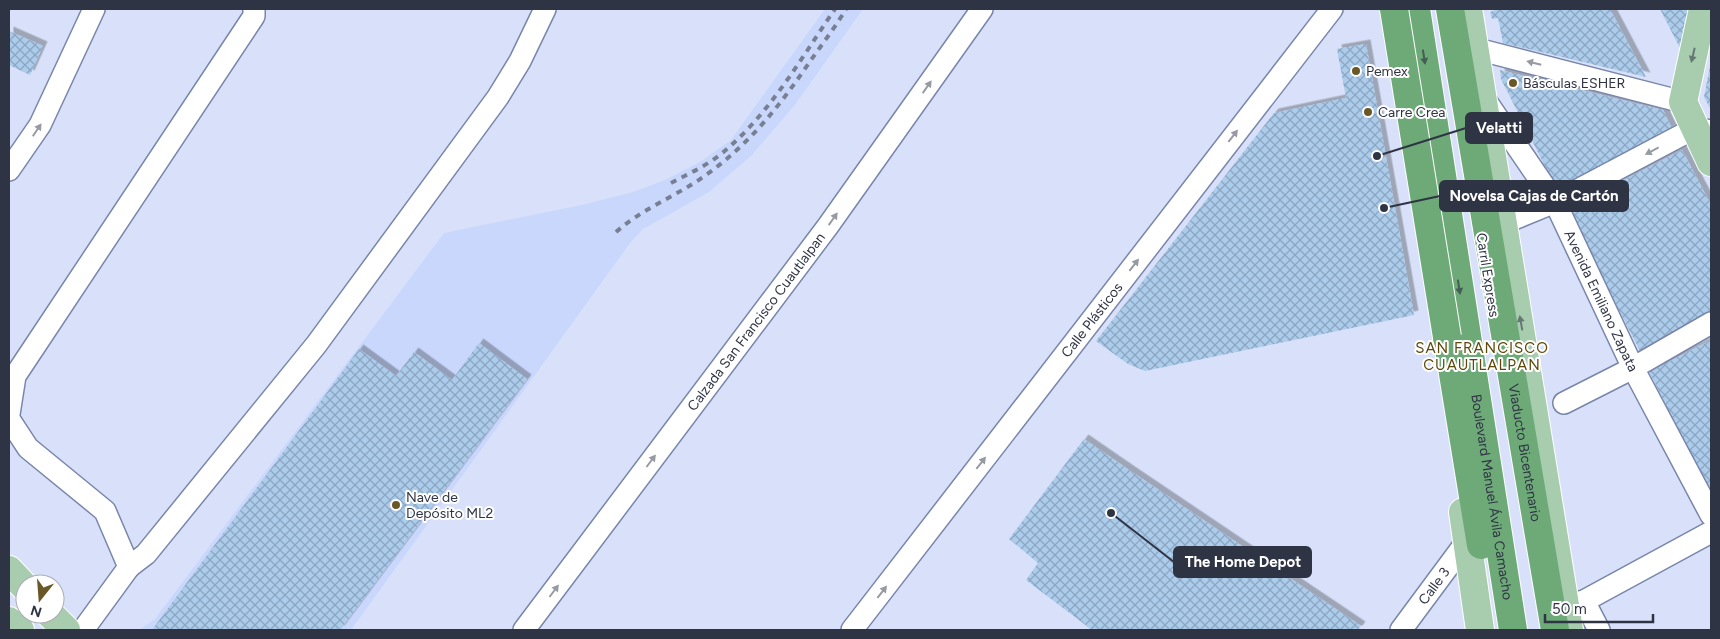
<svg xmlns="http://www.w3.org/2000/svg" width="1720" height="639" font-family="Figtree,sans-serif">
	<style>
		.built { fill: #c9d7fc }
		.building { fill: url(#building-cross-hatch); filter: url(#shadow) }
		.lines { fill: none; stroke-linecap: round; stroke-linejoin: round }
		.minor-casing { stroke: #7886aa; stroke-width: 24 }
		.major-casing { stroke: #fff; stroke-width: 30 }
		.highway-casing { stroke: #fff; stroke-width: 30 }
		.minor { stroke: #fff; stroke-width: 21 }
		.major { stroke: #a8ccae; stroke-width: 28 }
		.highway { stroke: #6eaa78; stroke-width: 28 }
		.rail { stroke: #787f92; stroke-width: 4; stroke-dasharray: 6 6; stroke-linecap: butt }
		.highway-bridge-casing { stroke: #fff; stroke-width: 30; stroke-linecap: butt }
		.highway-bridge { stroke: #6eaa78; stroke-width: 28 }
		.oneway { fill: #657874 }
		.oneway2 { fill: #455d56 }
		.oneway3 { fill: #979aa2 }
		.poi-dot { fill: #6a5726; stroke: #fff; stroke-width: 2 }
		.labels { text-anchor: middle; stroke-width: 4; stroke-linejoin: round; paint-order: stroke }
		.poi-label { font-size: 14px; fill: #2f3444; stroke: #fff; text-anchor: start }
		.street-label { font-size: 14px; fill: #2f3444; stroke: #fff }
		.neighbourhood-label { font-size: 15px; letter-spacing: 1px; fill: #5d490a; stroke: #fff }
		.leader { fill: none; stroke: #2f3444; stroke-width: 2 }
		.callout-dot { fill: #2f3444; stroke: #fff; stroke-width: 2 }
		.callout { fill: #2f3444; stroke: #2f3444; stroke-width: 2 }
		.callout-label { font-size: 15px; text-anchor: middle; font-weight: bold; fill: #fff }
	</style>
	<defs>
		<pattern id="building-cross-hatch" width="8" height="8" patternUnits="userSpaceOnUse" patternTransform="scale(1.25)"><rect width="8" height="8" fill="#acccec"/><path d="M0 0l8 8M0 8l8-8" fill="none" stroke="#8ca6c1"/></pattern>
		<filter id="shadow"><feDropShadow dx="4.5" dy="-4.5" stdDeviation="0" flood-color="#0004"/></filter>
	</defs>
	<rect width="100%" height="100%" fill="#d8e1f9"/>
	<path class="built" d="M825,9H863L794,106L751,156L709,192L643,229L630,243L351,630H139L155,619L444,233L586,204L633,192L665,180L700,162L731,140Z"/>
	<path class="building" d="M1498,9H1610L1646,77L1503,43L1498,18L1492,19L1490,12Z
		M1660,9H1692L1684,56Z
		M9,31L43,46L30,75L9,65Z
		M1366,44L1414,315L1145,371L1128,364L1096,341L1274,113L1346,98L1337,49Z
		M1710,66H1711V110L1704,97Z
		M1500,70L1663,110L1672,129L1557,190L1501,79Z
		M1682,150L1711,205V315L1640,351L1567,209Z
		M1711,340V493L1649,372Z
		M479,343L527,379L340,630H152L359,349L396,376L414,352L452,380Z
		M1084,439L1132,472L1361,626L1358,630H1092L1026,580L1038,563L1009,539Z"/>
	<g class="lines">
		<defs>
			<g id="minor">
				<path d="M1473,48L1683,102"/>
				<path id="s1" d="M1484,98L1555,202L1633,368L1711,515"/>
				<path d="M9,170L40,125L94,9"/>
				<path d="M1504,223L1555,202L1695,128L1711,131"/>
				<path d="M1564,403L1633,368L1711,323"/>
				<path d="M9,414L15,376L254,16V9"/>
				<path d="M9,419L28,448L105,511L129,567L83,630"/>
				<path d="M129,567L146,554L316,345L498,97L520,61L545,9"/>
				<path d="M1584,601L1599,630"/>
				<path d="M1565,606L1584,601L1711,532"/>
				<path id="s2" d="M524,630L828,226L982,9"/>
				<path id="s3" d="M852,630L1332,9"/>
				<path id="s4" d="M1401,630L1467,541"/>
			</g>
			<path id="major" d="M1468,9L1569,630
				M1703,9L1683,102L1711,162
				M1463,512L1480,630
				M9,570L25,587
				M50,614L66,630
				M9,621L20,630"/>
			<g id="highway">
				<path id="s5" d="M1416,9L1513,630"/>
				<path id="s6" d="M1450,9L1555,630"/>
				<path d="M1447,337L1481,545"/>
			</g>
		</defs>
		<use href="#minor" class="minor-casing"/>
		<use href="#major" class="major-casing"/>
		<use href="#highway" class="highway-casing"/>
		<use href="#minor" class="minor"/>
		<use href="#major" class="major"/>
		<use href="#highway" class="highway"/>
		<path class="rail" d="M671,183C688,174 706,166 721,154C769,115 800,60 835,9
			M616,232C643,208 677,196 706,175C751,143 781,104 811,60C823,43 836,26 846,9"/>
		<defs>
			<path id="highway-bridge" d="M1394,9L1447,337"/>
		</defs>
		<use href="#highway-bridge" class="highway-bridge-casing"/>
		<use href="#highway-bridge" class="highway-bridge"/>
	</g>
	<defs><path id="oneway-solid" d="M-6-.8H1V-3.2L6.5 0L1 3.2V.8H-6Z" transform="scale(1.25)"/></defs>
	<g class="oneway">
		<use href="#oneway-solid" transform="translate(1693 55) rotate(103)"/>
		<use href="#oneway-solid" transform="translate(1521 323) rotate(-100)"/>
	</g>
	<g class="oneway2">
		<use href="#oneway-solid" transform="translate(1424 57) rotate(81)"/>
		<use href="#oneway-solid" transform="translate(1459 287) rotate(81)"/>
	</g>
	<g class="oneway3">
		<use href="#oneway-solid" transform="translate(1534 63) rotate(-166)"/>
		<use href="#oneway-solid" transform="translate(927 87) rotate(-55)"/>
		<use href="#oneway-solid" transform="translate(37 130) rotate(-56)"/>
		<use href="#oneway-solid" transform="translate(1233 136) rotate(-52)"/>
		<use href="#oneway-solid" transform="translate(1652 151) rotate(152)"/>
		<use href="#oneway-solid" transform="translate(833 219) rotate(-55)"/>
		<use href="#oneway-solid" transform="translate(1134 265) rotate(-52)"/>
		<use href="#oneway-solid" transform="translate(651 461) rotate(-53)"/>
		<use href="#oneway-solid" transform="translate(981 463) rotate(-52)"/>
		<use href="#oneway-solid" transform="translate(554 591) rotate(-53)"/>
		<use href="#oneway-solid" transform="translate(882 592) rotate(-52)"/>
	</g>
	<g class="poi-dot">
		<circle cx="1356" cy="71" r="5"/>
		<circle cx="1513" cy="83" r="5"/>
		<circle cx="1368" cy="112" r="5"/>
		<circle cx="396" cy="505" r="5"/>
	</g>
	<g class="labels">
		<g class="poi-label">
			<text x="1366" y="76">Pemex</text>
			<text x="1523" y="88">Básculas ESHER</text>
			<text x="1378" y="117">Carre Crea</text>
			<text x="406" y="502">Nave de<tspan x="406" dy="16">Depósito ML2</tspan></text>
		</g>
		<g class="street-label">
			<text transform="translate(1488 275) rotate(81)" y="5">Carril Express</text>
			<text dy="5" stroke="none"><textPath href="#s1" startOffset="235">Avenida Emiliano Zapata</textPath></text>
			<text dy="5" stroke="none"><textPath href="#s3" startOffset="392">Calle Plásticos</textPath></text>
			<text dy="5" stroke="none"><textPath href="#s2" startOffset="386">Calzada San Francisco Cuautlalpan</textPath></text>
			<text dy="5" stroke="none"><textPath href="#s6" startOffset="450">Viaducto Bicentenario</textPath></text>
			<text dy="5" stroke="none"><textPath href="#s5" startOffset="494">Boulevard Manuel Ávila Camacho</textPath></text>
			<text dy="5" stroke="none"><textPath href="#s4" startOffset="55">Calle 3</textPath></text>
		</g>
		<g class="neighbourhood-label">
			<text x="1482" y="353">SAN FRANCISCO<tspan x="1482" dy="17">CUAUTLALPAN</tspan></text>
		</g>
	</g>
	<path class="leader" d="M1377 156L1466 128M1384 208L1440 196M1111 513L1174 562"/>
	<g class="callout-dot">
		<circle cx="1377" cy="156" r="5"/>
		<circle cx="1384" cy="208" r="5"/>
		<circle cx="1111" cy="513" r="5"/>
	</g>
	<g class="callout">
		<rect x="1466" y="113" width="66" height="30" rx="5"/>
		<rect x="1440" y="181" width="188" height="30" rx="5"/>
		<rect x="1174" y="547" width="137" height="30" rx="5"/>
	</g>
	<g class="callout-label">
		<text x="1499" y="133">Velatti</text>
		<text x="1534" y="201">Novelsa Cajas de Cartón</text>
		<text x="1243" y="567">The Home Depot</text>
	</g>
	<rect width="1720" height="639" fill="none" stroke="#2f3444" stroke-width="20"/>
	<g transform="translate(40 599) rotate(197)"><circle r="24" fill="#ffffff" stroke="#acaeb4"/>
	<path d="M0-4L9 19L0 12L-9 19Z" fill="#6a5726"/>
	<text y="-8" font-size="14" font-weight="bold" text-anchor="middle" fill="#2f3444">N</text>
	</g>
	<path d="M1545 614v8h108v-8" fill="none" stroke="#2f3444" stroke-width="2.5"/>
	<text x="1552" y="614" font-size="15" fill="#2f3444" stroke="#ffffff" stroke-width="4" paint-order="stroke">50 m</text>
</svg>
